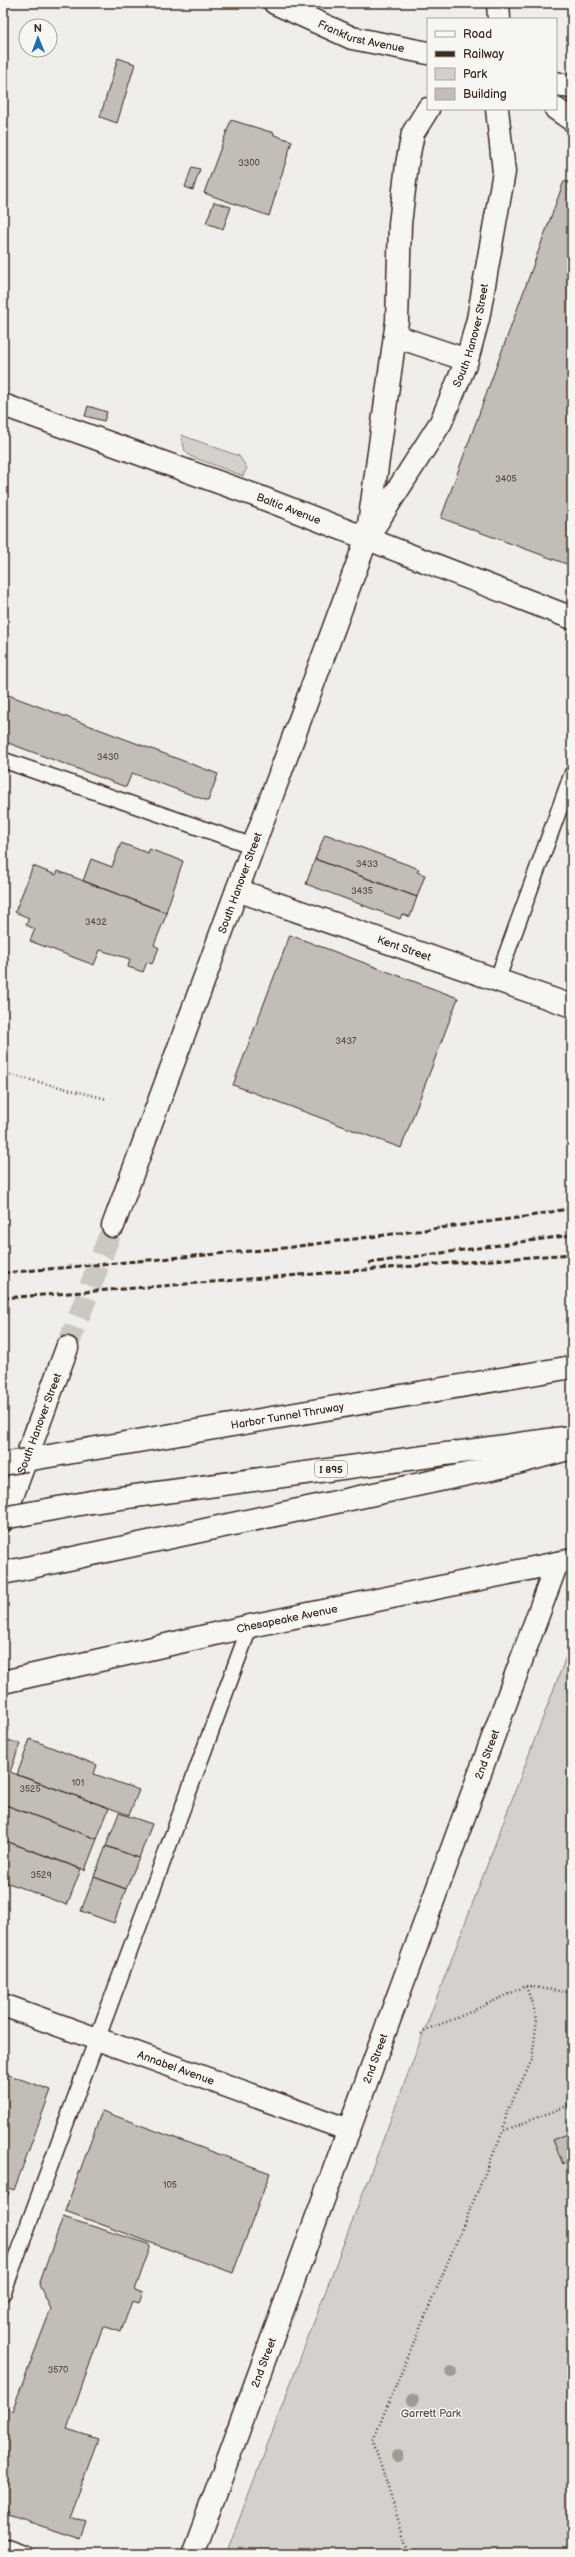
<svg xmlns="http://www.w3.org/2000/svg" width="575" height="2557" font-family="'Balsamiq Sans',sans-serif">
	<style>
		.green { fill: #d4d1cc; stroke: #887e75 }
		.building { fill: #c2bdb7; stroke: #3b2a1e }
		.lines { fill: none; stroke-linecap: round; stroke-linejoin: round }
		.secondary-tunnel { stroke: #cbc7c1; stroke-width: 22; stroke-dasharray: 22 11; stroke-linecap: butt }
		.lane-casing { stroke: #3b2a1e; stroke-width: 18 }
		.street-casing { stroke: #3b2a1e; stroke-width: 25 }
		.secondary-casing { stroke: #3b2a1e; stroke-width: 25 }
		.primary-casing { stroke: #3b2a1e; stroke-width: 25 }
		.highway-casing { stroke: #3b2a1e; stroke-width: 25 }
		.path { stroke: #3b2a1e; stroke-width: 2.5; stroke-dasharray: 1 3; stroke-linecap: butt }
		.lane { stroke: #f6f6f2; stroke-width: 15 }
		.street { stroke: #f6f6f2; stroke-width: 22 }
		.secondary { stroke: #f6f6f2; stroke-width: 22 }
		.primary { stroke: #f6f6f2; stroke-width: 22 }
		.highway { stroke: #f6f6f2; stroke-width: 22 }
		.rail { stroke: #3b2a1e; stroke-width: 3; stroke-dasharray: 6 3; stroke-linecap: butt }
		.highway-bridge-casing { stroke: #3b2a1e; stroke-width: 25; stroke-linecap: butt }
		.highway-bridge { stroke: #f6f6f2; stroke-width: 22 }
		.tree { fill: #a19992 }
		.labels { text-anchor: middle; stroke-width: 3; stroke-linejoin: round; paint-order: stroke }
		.number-label { font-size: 9px; fill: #5d4f44 }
		.shield { fill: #f6f6f2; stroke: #73675e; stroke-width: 1 }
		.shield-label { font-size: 10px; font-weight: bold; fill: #3b2a1e }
		.street-label { font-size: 11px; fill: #3b2a1e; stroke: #f6f6f2 }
		.park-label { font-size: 11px; fill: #61544a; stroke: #f6f6f2 }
	</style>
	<rect width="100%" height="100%" fill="#efeeea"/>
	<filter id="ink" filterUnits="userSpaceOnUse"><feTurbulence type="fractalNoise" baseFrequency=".025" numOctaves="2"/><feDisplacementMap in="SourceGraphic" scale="8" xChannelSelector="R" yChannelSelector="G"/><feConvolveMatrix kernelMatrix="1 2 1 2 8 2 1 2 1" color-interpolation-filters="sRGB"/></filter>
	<g filter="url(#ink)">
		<path class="green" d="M181,435L239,456L247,468L243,476L190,456L185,451Z
			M572,1641V2554H226Z"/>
		<path class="building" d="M118,58L135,64L117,123L100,117Z
			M231,120L274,133V135L292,141L269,216L204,193Z
			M192,167L200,169L193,190L185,187Z
			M564,181L572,184V566L441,518Z
			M214,202L231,207L223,229L206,223Z
			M88,406L107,412L104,421L85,416Z
			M3,693L218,774L208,801L132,773L126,787L3,741Z
			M325,834L419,869L417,872L425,875L417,897L315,859Z
			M121,843L148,853L149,849L183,861L166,912L167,913L83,881L91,859L112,867Z
			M315,859L417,897L410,917L402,914L400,919L306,884Z
			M33,866L56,875L58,871L167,913L154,945L159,948L152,964L147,962L143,972L128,967L130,959L100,950L94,965L30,941L35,929L26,925L29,918L15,912Z
			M290,935L458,998L401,1148L233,1085Z
			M3,1738L20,1744L10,1772L109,1808L97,1839L3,1804Z
			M30,1739L97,1765L94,1774L139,1790L129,1815L17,1775Z
			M3,1804L97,1839L85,1870L3,1840Z
			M119,1813L152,1824L139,1858L106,1846Z
			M3,1840L81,1869L67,1905L3,1881Z
			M106,1846L139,1858L126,1889L94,1877Z
			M94,1877L126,1889L114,1923L81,1911Z
			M3,2073L51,2090L14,2190L3,2186Z
			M102,2111L270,2173L233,2273L65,2211Z
			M572,2132V2160L563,2164L553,2140Z
			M3,2190L9,2192L3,2210Z
			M63,2217L149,2244L150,2248L135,2290L143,2293L139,2303L132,2301L121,2332L103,2326L67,2429L98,2439L69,2516L87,2522L81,2539L8,2515L9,2513L3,2510V2407L12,2411L51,2309L39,2285Z"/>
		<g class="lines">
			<path class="secondary-tunnel" d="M67,1348L113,1226"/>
			<defs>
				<path id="lane" d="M3,760L253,846
					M497,980L572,774
					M3,2293L250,1626
					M3,2546L25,2554"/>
				<g id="street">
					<path id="s1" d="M3,405L257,496L572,618"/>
					<path id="s2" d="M237,890L572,1006"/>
					<path id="s3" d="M3,1682L250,1626L572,1560"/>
					<path id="s4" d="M3,2005L349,2130"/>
					<path id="s5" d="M193,2554L557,1563"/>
				</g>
				<g id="secondary">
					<path d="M395,336L467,360"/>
					<path d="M368,532L397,321L400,224L407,164L413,133L428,109"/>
					<path id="s6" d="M113,1226L367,538L441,422L467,360L478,319L504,172L497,109"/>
					<path id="s7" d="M3,1521L67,1348"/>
				</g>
				<g id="primary">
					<path id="s8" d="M275,3L352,38L428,53"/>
					<path d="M498,3L499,19"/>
					<path d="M556,83L572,88"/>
					<path d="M556,109L572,120"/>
				</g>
				<g id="highway">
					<path id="s9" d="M26,1460L572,1367"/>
					<path d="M91,1502L571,1437"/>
					<path d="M3,1573L510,1465L572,1448"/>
				</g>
			</defs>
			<use href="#lane" class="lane-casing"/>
			<use href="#street" class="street-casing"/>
			<use href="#secondary" class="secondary-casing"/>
			<use href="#primary" class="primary-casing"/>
			<use href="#highway" class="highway-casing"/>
			<path class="path" d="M3,1073L107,1099
				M526,1986L572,1993
				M421,2034L430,2028L457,2018L526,1986L537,2018L532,2060L507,2111L503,2130
				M409,2554L373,2440L503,2131L572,2104"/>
			<use href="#lane" class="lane"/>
			<use href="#street" class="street"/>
			<use href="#secondary" class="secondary"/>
			<use href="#primary" class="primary"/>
			<use href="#highway" class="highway"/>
			<path class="rail" d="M369,1263L572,1235
				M3,1273L284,1248L525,1217L572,1208
				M3,1298C193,1284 382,1268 572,1254"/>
			<defs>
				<path id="highway-bridge" d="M3,1464L26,1460
					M3,1518L91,1502"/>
			</defs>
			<use href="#highway-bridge" class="highway-bridge-casing"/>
			<use href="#highway-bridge" class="highway-bridge"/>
		</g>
		<g class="tree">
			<circle cx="451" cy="2372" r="6"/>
			<circle cx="413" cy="2400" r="6"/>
			<circle cx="397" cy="2456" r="6"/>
		</g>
	</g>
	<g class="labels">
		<g class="number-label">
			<text x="249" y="166">3300</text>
			<text x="506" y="482">3405</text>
			<text x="108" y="760">3430</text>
			<text x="367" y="867">3433</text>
			<text x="362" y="894">3435</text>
			<text x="96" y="925">3432</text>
			<text x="346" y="1044">3437</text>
			<text x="78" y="1786">101</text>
			<text x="30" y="1792">3525</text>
			<text x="41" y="1878">3529</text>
			<text x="170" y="2188">105</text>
			<text x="58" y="2373">3570</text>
		</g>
		<rect class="shield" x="315" y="1461" width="32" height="16" rx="3"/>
		<g class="shield-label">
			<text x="331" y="1473">I 895</text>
		</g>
		<g class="street-label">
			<text dy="4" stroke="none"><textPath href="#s8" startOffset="93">Frankfurst Avenue</textPath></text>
			<text dy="4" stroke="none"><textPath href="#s6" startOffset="963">South Hanover Street</textPath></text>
			<text dy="4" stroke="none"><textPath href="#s1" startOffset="304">Baltic Avenue</textPath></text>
			<text dy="4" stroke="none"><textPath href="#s6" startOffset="366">South Hanover Street</textPath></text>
			<text dy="4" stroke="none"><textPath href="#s2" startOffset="177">Kent Street</textPath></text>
			<text dy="4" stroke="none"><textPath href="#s9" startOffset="265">Harbor Tunnel Thruway</textPath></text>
			<text dy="4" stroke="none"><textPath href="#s7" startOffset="104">South Hanover Street</textPath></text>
			<text dy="4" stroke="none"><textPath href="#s3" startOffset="291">Chesapeake Avenue</textPath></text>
			<text dy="4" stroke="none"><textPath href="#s5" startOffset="852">2nd Street</textPath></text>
			<text dy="4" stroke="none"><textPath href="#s5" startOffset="528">2nd Street</textPath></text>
			<text dy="4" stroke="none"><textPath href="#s4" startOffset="184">Annabel Avenue</textPath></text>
			<text dy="4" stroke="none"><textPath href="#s5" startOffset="204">2nd Street</textPath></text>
		</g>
		<g class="park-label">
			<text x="431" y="2417">Garrett Park</text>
		</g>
	</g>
	<rect width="575" height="2557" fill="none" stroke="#f6f6f2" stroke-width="16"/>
	<rect x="8" y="8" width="559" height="2541" fill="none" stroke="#3b2a1e" stroke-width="1.5" filter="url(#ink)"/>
	<rect x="427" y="18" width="130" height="92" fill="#f6f6f2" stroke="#aba49d"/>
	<rect x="435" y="31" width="20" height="6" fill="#f6f6f2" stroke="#aba49d"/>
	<text x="463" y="38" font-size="12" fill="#3b2a1e">Road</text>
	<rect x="435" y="51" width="20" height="6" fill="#3b2a1e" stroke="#aba49d"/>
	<text x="463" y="58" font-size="12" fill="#3b2a1e">Railway</text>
	<rect x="435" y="68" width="20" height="12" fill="#d4d1cc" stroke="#aba49d"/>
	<text x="463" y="78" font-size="12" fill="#3b2a1e">Park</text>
	<rect x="435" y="88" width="20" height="12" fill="#c2bdb7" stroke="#aba49d"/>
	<text x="463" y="98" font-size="12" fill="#3b2a1e">Building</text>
	<g transform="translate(38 38) rotate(359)"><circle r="19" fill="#f6f6f2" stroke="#aba49d"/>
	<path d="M0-3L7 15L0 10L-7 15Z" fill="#1f6fb2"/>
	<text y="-6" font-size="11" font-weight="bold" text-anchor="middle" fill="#3b2a1e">N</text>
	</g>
</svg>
